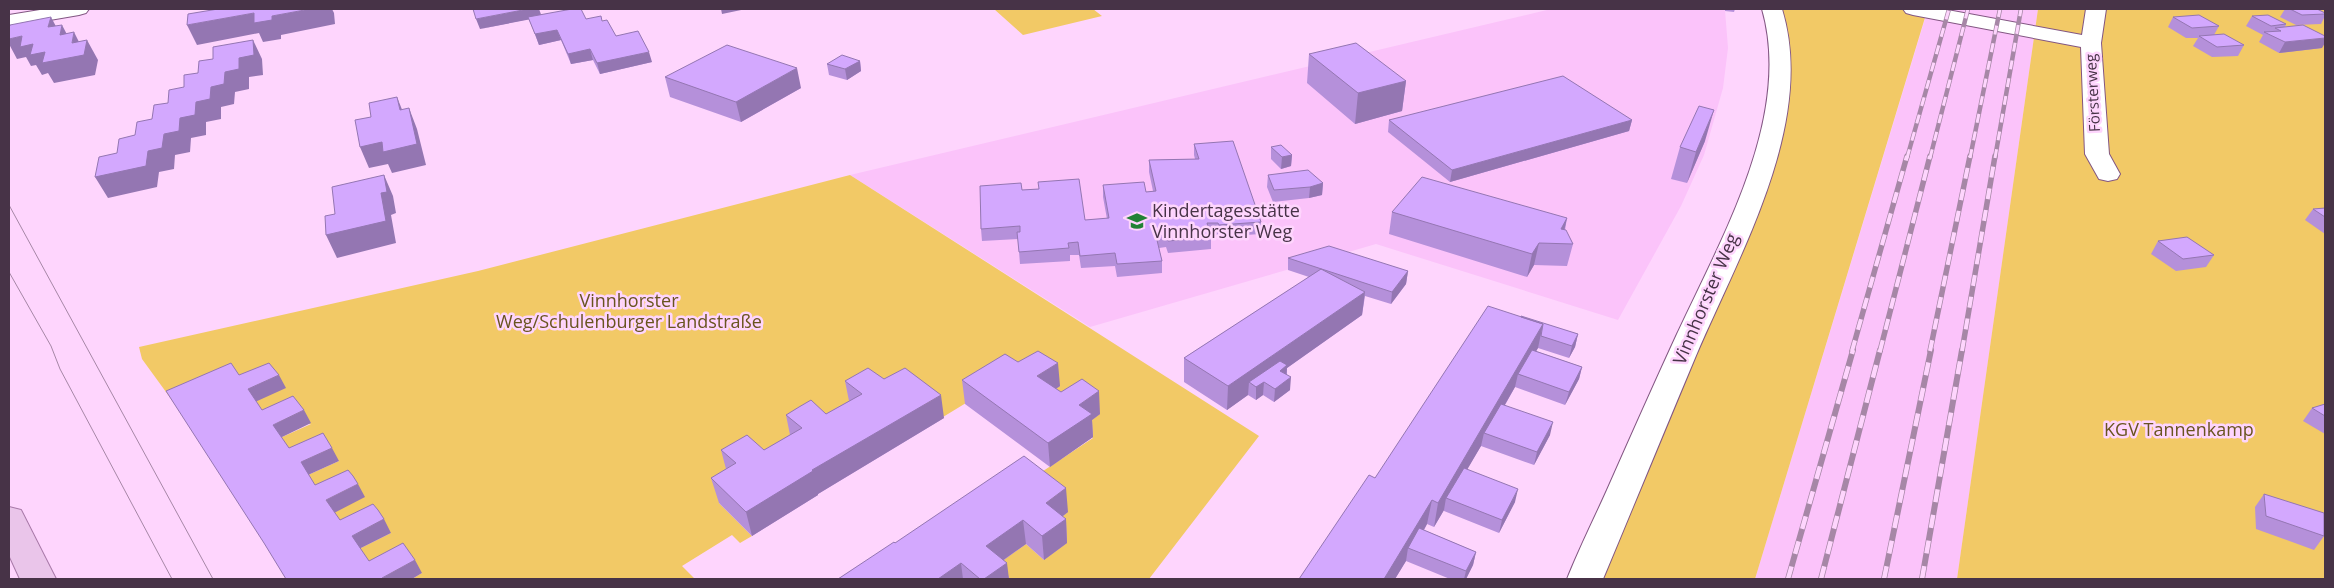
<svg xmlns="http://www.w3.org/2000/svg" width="2334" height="588" font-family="'Open Sans',sans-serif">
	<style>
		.built { fill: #fbc3fa }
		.green { fill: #f2c966 }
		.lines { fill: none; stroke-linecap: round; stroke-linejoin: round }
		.minor-casing { stroke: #825682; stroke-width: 2 }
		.major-casing { stroke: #a879a8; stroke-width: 2 }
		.minor { fill: #fff; fill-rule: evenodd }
		.major { fill: #eac5ea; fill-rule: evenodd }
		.tram { stroke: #a687a6; stroke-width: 1 }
		.rail-far2-casing { stroke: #a687a6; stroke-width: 4.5 }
		.rail-far1-casing { stroke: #a687a6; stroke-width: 5.5 }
		.rail-casing { stroke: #a687a6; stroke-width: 6 }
		.rail-far2 { stroke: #fed5fd; stroke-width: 3; stroke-dasharray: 9; stroke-linecap: butt }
		.rail-far1 { stroke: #fed5fd; stroke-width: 4; stroke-dasharray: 11; stroke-linecap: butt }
		.rail { stroke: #fed5fd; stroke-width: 4.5; stroke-dasharray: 13; stroke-linecap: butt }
		.wall { fill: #b590da }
		.shaded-wall { fill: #9476b2 }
		.building { fill: #d3a8fe; stroke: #9476b2 }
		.labels { text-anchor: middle; stroke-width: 5; stroke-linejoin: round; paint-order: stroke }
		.far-street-label { font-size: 15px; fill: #473347; stroke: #fed5fd }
		.poi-label { font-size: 18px; fill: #473347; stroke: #fed5fd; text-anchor: start }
		.street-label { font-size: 18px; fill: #473347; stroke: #fed5fd }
		.park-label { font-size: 18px; fill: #69541f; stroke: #fed5fd }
	</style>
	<rect width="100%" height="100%" fill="#fed5fd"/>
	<path class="built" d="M1551,9L1725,10L1728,48L1723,88L1704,155L1681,206L1618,320L1376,244L1090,327L850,175Z
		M1928,9H2038L1957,579H1755Z"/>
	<path class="green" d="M994,9H1093L1102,16L1023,35Z
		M1772,9H1913L1927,11L1755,579H1585L1679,360L1771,137L1777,28Z
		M2038,9H2325V579H1957Z
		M850,175L1259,436L1149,579H1000L989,570L1026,544L1044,560L1028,481L1093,438L1007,378L943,417L719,503L752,536L740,543L732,535L682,566L695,579H412L422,573L377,574L359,549L391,533H347L308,475L339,461H297L280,438L311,424L269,423L174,403L142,359L139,347L478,271Z"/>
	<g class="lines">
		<defs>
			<path id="minor" d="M46,9H89L86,13L79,15L9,27V15Z
				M1762,9H1782C1817,123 1738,256 1695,358C1664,432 1634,505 1603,579H1567C1579,549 1594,519 1607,490C1630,438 1653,386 1677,334C1721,239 1793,116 1762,9Z
				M1903,9H1942L2082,35L2086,9H2106L2101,43L2109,154L2120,174L2117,179L2108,181L2099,179L2085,154L2081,47L1913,15L1906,13Z"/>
			<path id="major" d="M9,507L21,510L56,579H20L9,555Z"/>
		</defs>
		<use href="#minor" class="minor-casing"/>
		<use href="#major" class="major-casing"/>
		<use href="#minor" class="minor"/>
		<use href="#major" class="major"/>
		<path class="tram" d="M9,205L213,579
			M9,272L51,346L60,369L172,579"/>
		<defs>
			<path id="rail-far2" d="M1907,158L1949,9
				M1930,158L1968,9
				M1970,158L2000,9
				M1995,158L2021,9"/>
			<path id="rail-far1" d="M1852,351L1907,156
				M1880,351L1930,156
				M1930,351L1970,156
				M1962,351L1995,156"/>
			<path id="rail" d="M1788,579L1853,350
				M1821,579L1880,350
				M1884,579L1931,350
				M1922,579L1962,350"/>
		</defs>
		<use href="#rail-far2" class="rail-far2-casing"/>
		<use href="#rail-far1" class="rail-far1-casing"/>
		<use href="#rail" class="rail-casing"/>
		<use href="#rail-far2" class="rail-far2"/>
		<use href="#rail-far1" class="rail-far1"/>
		<use href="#rail" class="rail"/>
	</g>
	<path class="wall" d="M1725,9H1735L1734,12L1725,11Z
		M2285,9H2317L2325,13V16L2321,24L2296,25L2280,17Z
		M541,15L602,21L616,36L652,62L600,74L593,60L571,64L561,40L539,45L529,19L480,29Z
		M2252,16L2286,24L2285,27L2322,48L2279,53L2259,42L2263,35L2246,26Z
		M2173,17L2219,26L2214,35L2244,45L2238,56L2212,57L2193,46L2198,38H2186L2168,27Z
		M1309,54L1406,81L1402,111L1355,124L1307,83Z
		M860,61L861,71L847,80L829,75L827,64Z
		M665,77L801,88L741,122L670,97Z
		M1389,120H1632L1629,131L1450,182L1388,132Z
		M1705,141L1687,183L1671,179L1680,147Z
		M1194,144L1261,222L1260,234L1218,237V235H1211V249L1168,253L1166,247L1159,248L1162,261V273L1117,277L1115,266L1081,268L1079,255H1070V261L1020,264L1018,239L982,241L981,229L1022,190L1039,189L1085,220L1107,219L1103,197V185L1146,192L1153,191L1149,172V160L1195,159L1194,155Z
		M1271,147L1292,155L1291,166L1281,169L1271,159Z
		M1268,175L1323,183L1322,195L1309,198L1273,202L1267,187Z
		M2325,208V234L2305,220L2313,209Z
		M1392,212L1567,218L1565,230L1573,244L1567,266L1534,265L1527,277L1389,234Z
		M2158,241L2214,255L2206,267L2176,271L2151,254Z
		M1288,258L1408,271L1406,284L1391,304L1365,296L1362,315L1287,368V374L1290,390L1274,402L1263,395L1256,400L1248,395L1227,410L1184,382V358L1309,277L1288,270Z
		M1521,317L1578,334L1575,347L1569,358L1538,348L1536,351L1582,367L1579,379L1565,405L1515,387L1505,405L1550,435L1534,465L1481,446L1467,469L1515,502L1499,533L1444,511V510L1434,527L1427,524L1424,530L1476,552L1473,565L1466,579H1450L1406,561L1395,579H1299L1375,478Z
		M884,379L944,418L818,494V495L752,536L719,503L711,478L726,469L721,450H764L790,435L786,415L826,414L849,401L845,381Z
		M962,380L1060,386L1056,389L1100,414L1092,420L1093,437L1050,467L965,404Z
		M2325,404V434L2303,421L2312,408Z
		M2264,494L2324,536L2314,550L2256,529L2255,507Z
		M1068,512L1062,517L1066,519L1067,543L1044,560L1026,544L1004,560L1009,579H838L895,543Z"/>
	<path class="shaded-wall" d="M310,9H332L334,13L335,24L281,35V39L263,42L259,33L197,45L187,25L254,13L272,16Z
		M528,9H539L542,17L480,29L476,19Z
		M721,9H746L722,14Z
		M51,17L60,34L62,25L72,44L48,27Z
		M557,30L561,40L539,45L535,34Z
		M74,32L84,52L87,40L98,60L95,75L54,83L48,73L42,75L36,65L31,66L26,57L17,59L9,44V39L22,36L33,44L72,43Z
		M2325,38V43L2322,48L2279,53L2285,42Z
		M253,40L262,59L263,75L249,77V89L235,92L234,104L221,107V119L206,122V135L191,138L190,152L175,155L174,169L159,172L157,187L108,198L95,177L148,151L239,58Z
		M590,49L593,60L571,64L568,54Z
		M649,52L652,62L600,74L597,63Z
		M860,61L861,71L847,80L845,69Z
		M797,68L801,88L741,122L736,102Z
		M1406,81L1402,111L1355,124L1358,93Z
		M397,97L405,117L400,110Z
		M409,108L417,129L426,165L392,173L388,164L369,168L360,147Z
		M1714,110L1705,141L1687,183L1696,152Z
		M1632,120L1629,131L1450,182L1452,170Z
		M1292,155L1291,166L1281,169L1282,157Z
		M384,175L393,196L396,213L391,215L396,243L337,258L326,235Z
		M1323,183L1322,195L1309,198L1310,187Z
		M1567,218L1562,240L1561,229Z
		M1539,243L1534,265L1527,277L1532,254Z
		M1408,271L1406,284L1391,304L1392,292Z
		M1365,292L1362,315L1287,368L1286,378L1264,382L1263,395L1256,400V387L1249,382L1248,395L1227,410L1228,386Z
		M1543,324L1538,348L1522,376L1518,374L1515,387L1488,434L1484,433L1481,446L1450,499L1446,498L1444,510L1434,527L1438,503Z
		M1578,334L1575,347L1569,358L1572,346Z
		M1058,363L1060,386L1039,400L1037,376Z
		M1582,367L1579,379L1565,405L1569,392Z
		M279,375L286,388L255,402L248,389Z
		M1291,377L1290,390L1274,402L1275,389Z
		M1099,391L1100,414L1092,420L1093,437L1050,467L1048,443L1079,405Z
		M941,395L944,418L818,494V495L752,536L746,512L812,470Z
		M304,410L311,423L280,438L273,425Z
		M1553,422L1550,435L1534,465L1537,452Z
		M332,448L339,461L308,475L301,462Z
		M358,484L365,497L334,513L326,500Z
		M1066,488L1068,512L1048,527L1046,503Z
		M1518,489L1515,502L1499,533L1502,520Z
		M1432,500L1427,524L1413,549L1408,548L1406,561L1395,579H1384Z
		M384,519L391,533L359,549L352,536Z
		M1066,519L1067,543L1044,560L1042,536Z
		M1023,520L1026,544L989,570L986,546Z
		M1476,552L1473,565L1466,579H1464L1466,571Z
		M415,560L422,573L412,579H383L382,578Z
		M961,563L963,579H938Z
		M1007,563L1009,579H984Z"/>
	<path class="building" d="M218,9H310L272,16V20L254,23V13L187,25L188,14Z
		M473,9H528L476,19Z
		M572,9H581L586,19L601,16L602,21L607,20L616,36L638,31L649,52L597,63L590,49L568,54L557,30L535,34L528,17Z
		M2290,9H2317L2325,13V14L2302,15Z
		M2199,15L2219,26L2192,28L2173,17Z
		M2268,15L2286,24L2271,26L2252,16Z
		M51,17L48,27L62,25L60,35L74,32L72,43L87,40L84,55L42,63L45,52L30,55L33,44L20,47L22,36L9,39V28L10,25Z
		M2303,25L2325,36V38L2285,42L2264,32L2281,31L2275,28Z
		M2224,34L2244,45L2217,47L2199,36Z
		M253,40L254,55L239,58V69L225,72L224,84L211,87L210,99L196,102L195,115L180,118L179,131L164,134L162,148L148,151L146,166L95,177L99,157L117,153L119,139L135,135L137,122L152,119L154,105L168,103L169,90L184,87V75L198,73L199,61L213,59V47Z
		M1356,43L1406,81L1358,93L1309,54Z
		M727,45L797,68L736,102L665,77Z
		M842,55L860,61L845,69L827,64Z
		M1563,76L1632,120L1452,170L1389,120Z
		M397,97L400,110L409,108L417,144L383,152L382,142L360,147L355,120L371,117L369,103Z
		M1699,106L1714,110L1696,152L1680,147Z
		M1233,141L1261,222L1219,225L1218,223H1207L1211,237L1168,241L1166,235L1156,236L1162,261L1117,264L1115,253L1080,256L1078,242L1068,243L1069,248L1019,252L1017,232H1020V226L981,229L980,186L1021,183L1022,190L1039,189L1038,182L1079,179L1085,220L1109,218L1103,185L1144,182L1146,192L1156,191L1149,160L1199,159L1194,144Z
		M1281,145L1292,155L1282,157L1271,147Z
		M1308,170L1323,183L1310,187L1274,190L1268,175Z
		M384,175L387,192L381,193L386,221L326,235L325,216L335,214L332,187Z
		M1422,177L1567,218L1561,229L1566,230L1573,244L1539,243L1532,254L1392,212Z
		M2325,208V217L2313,209Z
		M2187,237L2214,255L2183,259L2158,241Z
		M1329,246L1408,271L1392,292L1288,258Z
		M1321,269L1365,292L1228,386L1184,358Z
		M1488,306L1543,324L1438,503L1432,500L1384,579H1299L1369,475L1375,478Z
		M1521,316L1578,334L1572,346L1541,336L1543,324L1521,317Z
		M1532,350L1582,367L1569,392L1518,374Z
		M1038,351L1058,363L1037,376L1061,392L1082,379L1099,391L1079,405L1092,414L1048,443L962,380L1005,354L1018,362Z
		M1280,361L1287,365L1280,371L1291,377L1275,389L1264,382L1256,387L1249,382Z
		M231,363L239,375L269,363L279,375L248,389L262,410L293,396L304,410L273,425L289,448L323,433L332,448L301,462L315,485L348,470L353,476L358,484L326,500L340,520L373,504L378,510L384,519L352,536L369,561L403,543L415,560L382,578L383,579H286L264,543L166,391Z
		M868,368L884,379L905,368L941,395L812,470L813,471L746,512L711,478L736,463L721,450L747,435L764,450L802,428L786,415L799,407L811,400L826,414L862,394L845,381Z
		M1501,404L1553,422L1537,452L1484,433Z
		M2325,404V416L2312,408Z
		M1024,456L1066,488L1046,503L1066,519L1042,536L1023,520L986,546L1007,563L984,579H980L961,563L938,579H838L894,542L895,543Z
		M1464,468L1518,489L1502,520L1446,498Z
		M2264,494L2324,513V536L2266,516Z
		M1419,528L1476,552L1466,571L1408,548Z"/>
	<defs>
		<symbol id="school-bare" viewBox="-9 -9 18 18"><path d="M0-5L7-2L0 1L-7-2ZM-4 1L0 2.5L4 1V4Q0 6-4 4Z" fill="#218235" stroke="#fed5fd" stroke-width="2.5" paint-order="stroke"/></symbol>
	</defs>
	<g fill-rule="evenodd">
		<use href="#school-bare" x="1123" y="207" width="28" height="28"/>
	</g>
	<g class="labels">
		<g class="far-street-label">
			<text transform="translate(2093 93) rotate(-93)" y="5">Försterweg</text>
		</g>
		<g class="poi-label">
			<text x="1152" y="217">Kindertagesstätte<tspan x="1152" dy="21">Vinnhorster Weg</tspan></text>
		</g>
		<g class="street-label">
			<text transform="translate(1706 299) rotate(-67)" y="6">Vinnhorster Weg</text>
		</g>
		<g class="park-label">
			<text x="629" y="307">Vinnhorster<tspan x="629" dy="21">Weg/Schulenburger Landstraße</tspan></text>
			<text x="2179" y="436">KGV Tannenkamp</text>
		</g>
	</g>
	<rect width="2334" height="588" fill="none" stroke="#473347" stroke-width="20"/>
</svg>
